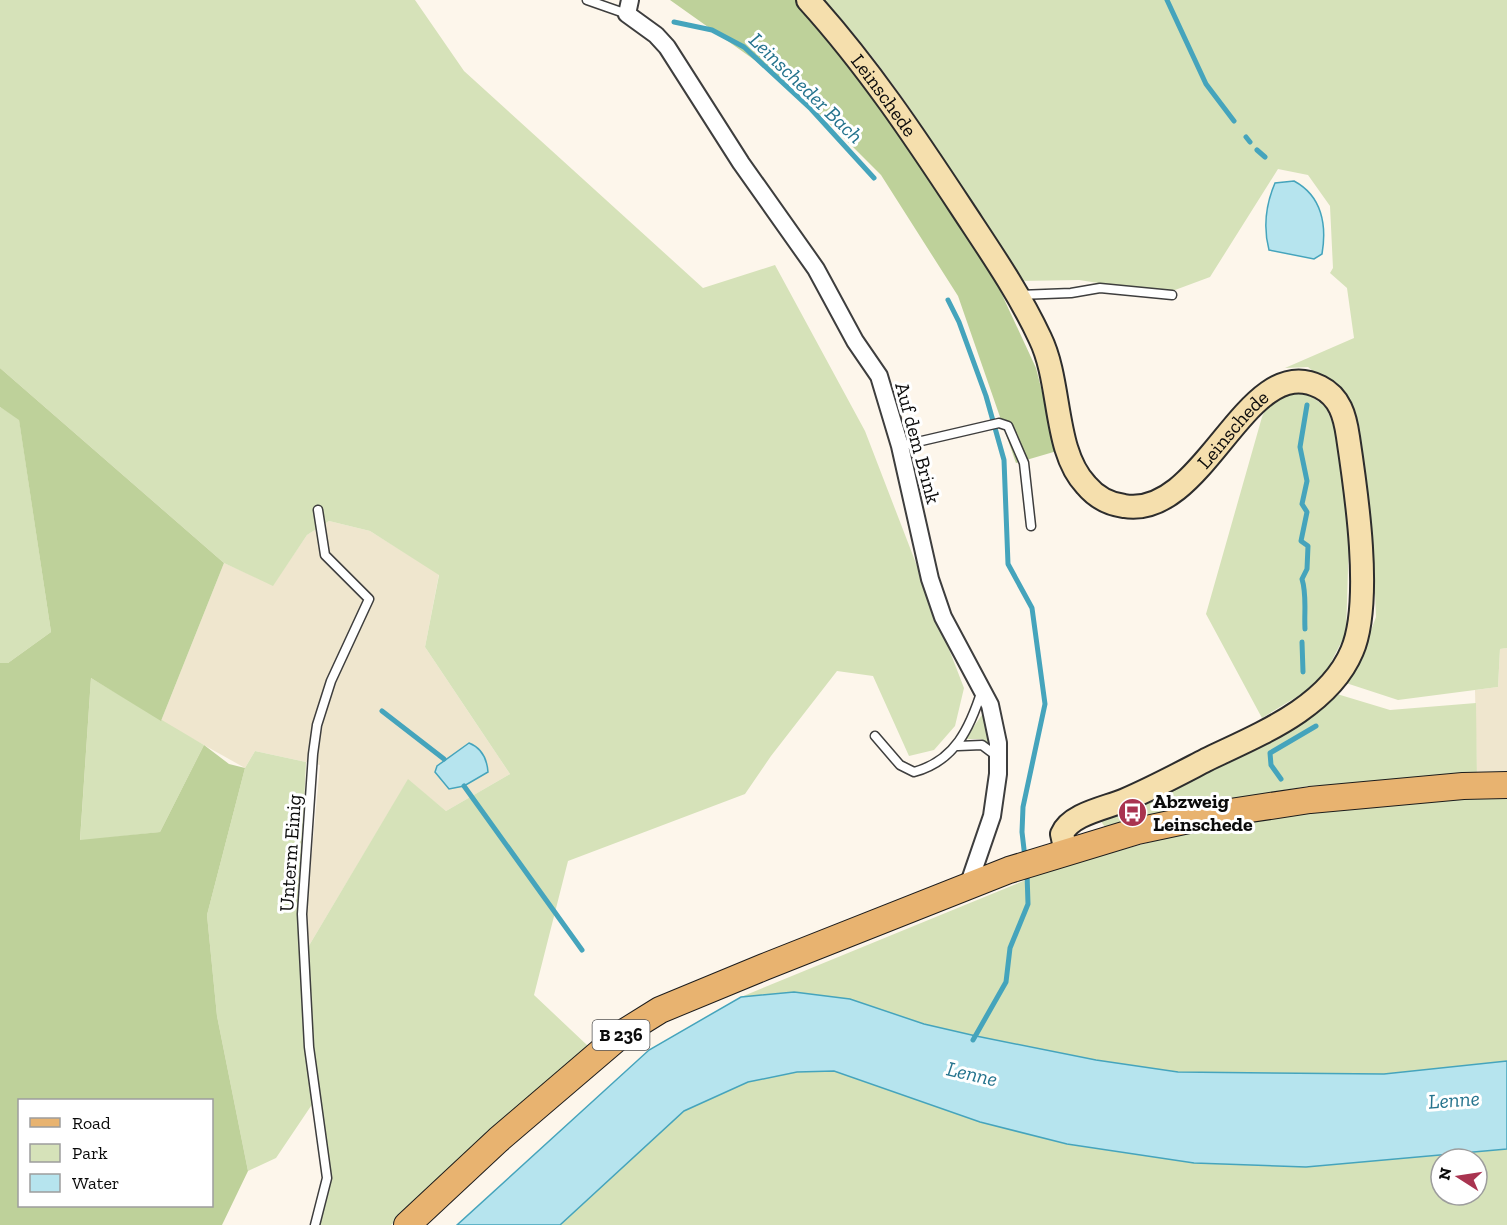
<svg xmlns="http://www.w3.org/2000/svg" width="1507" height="1225" font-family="'Zilla Slab',serif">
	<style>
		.farmland { fill: #efe6ce }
		.green { fill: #d6e2b9; fill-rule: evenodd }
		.forest { fill: #bed19a; fill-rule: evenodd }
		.water { fill: #b6e4ee; stroke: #45a4bc; stroke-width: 1.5 }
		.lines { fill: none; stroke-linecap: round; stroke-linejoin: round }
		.stream { stroke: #45a4bc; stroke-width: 5 }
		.service-casing { stroke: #3e3e3e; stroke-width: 11 }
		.minor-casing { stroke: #3e3e3e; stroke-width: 20 }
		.secondary-casing { stroke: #2d2d2d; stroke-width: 26 }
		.primary-casing { stroke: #1c1c1c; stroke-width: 28 }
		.service { stroke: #fff; stroke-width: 8 }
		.minor { stroke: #fff; stroke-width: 16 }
		.secondary { stroke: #f5dfad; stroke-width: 22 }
		.primary { stroke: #e8b370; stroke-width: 26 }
		.labels { text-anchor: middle; stroke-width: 6; stroke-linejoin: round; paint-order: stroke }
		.shield { fill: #fff; stroke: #545454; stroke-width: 1.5 }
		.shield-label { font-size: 18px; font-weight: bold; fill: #0b0b0b }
		.street-label { font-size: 20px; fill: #0b0b0b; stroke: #fff }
		.poi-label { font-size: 20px; font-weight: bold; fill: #0b0b0b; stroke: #fff; text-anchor: start }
		.water-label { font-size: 21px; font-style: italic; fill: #24738d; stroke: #fff }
	</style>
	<rect width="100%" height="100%" fill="#fdf6eb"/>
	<path class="farmland" d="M329,521L370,531L439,574L425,647L510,774L446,811L408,780L307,949L306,914L320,765L255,751L245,768L161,721L224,563L273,585L307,535Z
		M1507,648V778L1477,779L1475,690L1498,687L1500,649Z"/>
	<path class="green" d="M0,0H415L464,71L703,288L775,265L865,431L964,688L955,726L934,750L909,756L873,676L837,671L771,756L745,794L568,861L534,995L588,1046L391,1225H316L330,1182L313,1049L307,949L408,779L446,811L510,774L425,647L439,575L370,531L329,521L307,535L273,586L224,563L0,368Z
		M824,0H1507V648L1500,649L1498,687L1398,700L1346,683L1362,654L1376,617L1373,546L1362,456L1340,394L1308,367L1285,368L1354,338L1347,288L1330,273L1333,268L1330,206L1308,175L1278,169L1210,277L1175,290H1144L1079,280L1019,281C959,185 902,83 824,0Z
		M1295,385L1326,407L1346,458L1349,538L1346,633L1326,672L1303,693L1262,718L1206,614L1262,417L1274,391Z
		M0,407L19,419L51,632L8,663H0Z
		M91,678L204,745L160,832L80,841Z
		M1337,694L1390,710L1476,703L1477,779L1308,786L1210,803L1105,827L1100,820L1281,734Z
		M984,712L990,745L981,739H965Z
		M255,751L306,762L299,913L313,1103L276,1158L248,1171L217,1016L207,915L245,768Z
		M1507,795V1061L1384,1074L1178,1072L1096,1060L976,1036L924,1024L850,999L794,992L741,997L1055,868L1221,823L1461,796Z
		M834,1071L980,1122L1066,1144L1194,1163L1306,1167L1507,1149V1225H560L684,1111L748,1082L797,1072ZM1441,1159H1477V1195H1441Z"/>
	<path class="forest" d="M670,0H803L928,174L998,286L1036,368L1057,451L1016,463L958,296L881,175L794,88Z
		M0,368L224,563L161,721L91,678L80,840L160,832L204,745L229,764L245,768L207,915L217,1016L248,1171L222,1225H0V663H8L51,632L19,420L0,407ZM212,1100V1206H20V1100Z"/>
	<path class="water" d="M1294,181C1322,196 1327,225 1322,254L1314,259L1269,250C1263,227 1266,204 1275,183Z
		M469,743C482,748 487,759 488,772L464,786L449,789L435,772L437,766Z
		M794,992L850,999L924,1024L976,1036L1096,1060L1178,1072L1384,1074L1507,1061V1149L1306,1167L1194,1163L1067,1144L980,1122L834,1071L797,1072L748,1082L684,1111L560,1225H457L649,1050L741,997Z"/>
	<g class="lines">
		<path class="stream" d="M1167,0L1206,84L1234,121
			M674,22L712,30L744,47L811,109L874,178
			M1246,137L1250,142
			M1257,150L1265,157
			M948,300L959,322L986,396L1004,460L1008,564L1032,608L1045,704L1023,807L1022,832L1025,858
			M1305,629C1304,612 1307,595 1302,579L1307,569L1308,546L1301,541L1307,512L1302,504L1307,481L1300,447L1307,405
			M1302,642L1303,672
			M382,711L444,759
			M1281,779L1271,765L1270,753L1316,726
			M464,786L582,950
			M973,1040L1006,982L1010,948L1028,904L1027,873"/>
		<defs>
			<path id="service" d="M587,0L627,14
				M1019,295L1071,293L1100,288L1172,295
				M900,446L999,423L1008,426L1024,463L1031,526
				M875,736L900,765L914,772C955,761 970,728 982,690
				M958,746L982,745L998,757
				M315,1225L327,1178L309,1047L302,914L313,754L317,725L331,681L369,599L325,555L318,510"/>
			<path id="minor" d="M630,0L627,14L656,35L667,47L741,163L816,269L855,341L879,376L900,446L930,579L943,617L990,705L998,743V774L992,816L968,886"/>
			<g id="secondary">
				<path id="s1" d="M808,0C867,65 915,137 963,210C990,251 1019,293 1040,338C1062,383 1053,450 1086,485C1096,497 1109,504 1124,506C1205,520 1246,349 1320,387C1340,397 1345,416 1348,437C1356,490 1373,602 1352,651C1328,708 1258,735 1206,760C1179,774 1153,788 1125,800C1106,808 1070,814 1062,834L1066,852"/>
			</g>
			<path id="primary" d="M407,1225L498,1140L623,1033L660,1010L764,967L1009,870L1137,831L1217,814L1310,800L1463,786L1507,785"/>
		</defs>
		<use href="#service" class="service-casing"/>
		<use href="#minor" class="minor-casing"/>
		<use href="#secondary" class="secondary-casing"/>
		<use href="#primary" class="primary-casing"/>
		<use href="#service" class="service"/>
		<use href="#minor" class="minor"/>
		<use href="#secondary" class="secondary"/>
		<use href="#primary" class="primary"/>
	</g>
	<defs>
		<symbol id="bus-disc" viewBox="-11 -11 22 22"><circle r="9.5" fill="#a93450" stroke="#fff"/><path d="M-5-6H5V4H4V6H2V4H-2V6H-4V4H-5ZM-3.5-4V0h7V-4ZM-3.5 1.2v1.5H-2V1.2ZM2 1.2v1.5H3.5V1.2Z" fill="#fff"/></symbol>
	</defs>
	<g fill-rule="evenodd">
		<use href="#bus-disc" x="1116" y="796" width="33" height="33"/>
	</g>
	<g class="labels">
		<rect class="shield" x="592.5" y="1020" width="57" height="30" rx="4.5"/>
		<g class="shield-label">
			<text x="621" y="1041">B 236</text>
		</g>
		<g class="street-label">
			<text dy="7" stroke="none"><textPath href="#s1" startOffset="122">Leinschede</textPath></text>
			<text dy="7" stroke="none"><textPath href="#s1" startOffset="750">Leinschede</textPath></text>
			<text transform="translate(918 443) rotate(75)" y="7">Auf dem Brink</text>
			<text transform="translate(290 853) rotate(-86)" y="7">Unterm Einig</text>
		</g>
		<g class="poi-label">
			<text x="1153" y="808">Abzweig<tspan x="1153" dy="23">Leinschede</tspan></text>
		</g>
		<g class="water-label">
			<text transform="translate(806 88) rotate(44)" y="7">Leinscheder Bach</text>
			<text transform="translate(972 1074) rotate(13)" y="7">Lenne</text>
			<text transform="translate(1454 1100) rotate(-4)" y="7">Lenne</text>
		</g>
	</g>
	<rect x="18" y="1099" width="195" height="108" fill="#ffffff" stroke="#9d9d9d" stroke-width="1.5"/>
	<rect x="30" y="1118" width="30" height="9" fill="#e8b370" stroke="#9d9d9d" stroke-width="1.5"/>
	<text x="72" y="1129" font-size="18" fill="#0b0b0b">Road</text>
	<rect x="30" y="1144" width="30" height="18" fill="#d6e2b9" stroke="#9d9d9d" stroke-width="1.5"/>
	<text x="72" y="1159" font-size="18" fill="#0b0b0b">Park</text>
	<rect x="30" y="1174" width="30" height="18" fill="#b6e4ee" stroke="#9d9d9d" stroke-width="1.5"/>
	<text x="72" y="1189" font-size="18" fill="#0b0b0b">Water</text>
	<g transform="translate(1459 1177) rotate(282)"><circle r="28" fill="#ffffff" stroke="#9d9d9d" stroke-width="1.5"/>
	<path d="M0-4.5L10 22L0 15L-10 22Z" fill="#a93450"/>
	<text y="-9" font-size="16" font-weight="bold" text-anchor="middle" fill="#0b0b0b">N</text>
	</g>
</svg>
